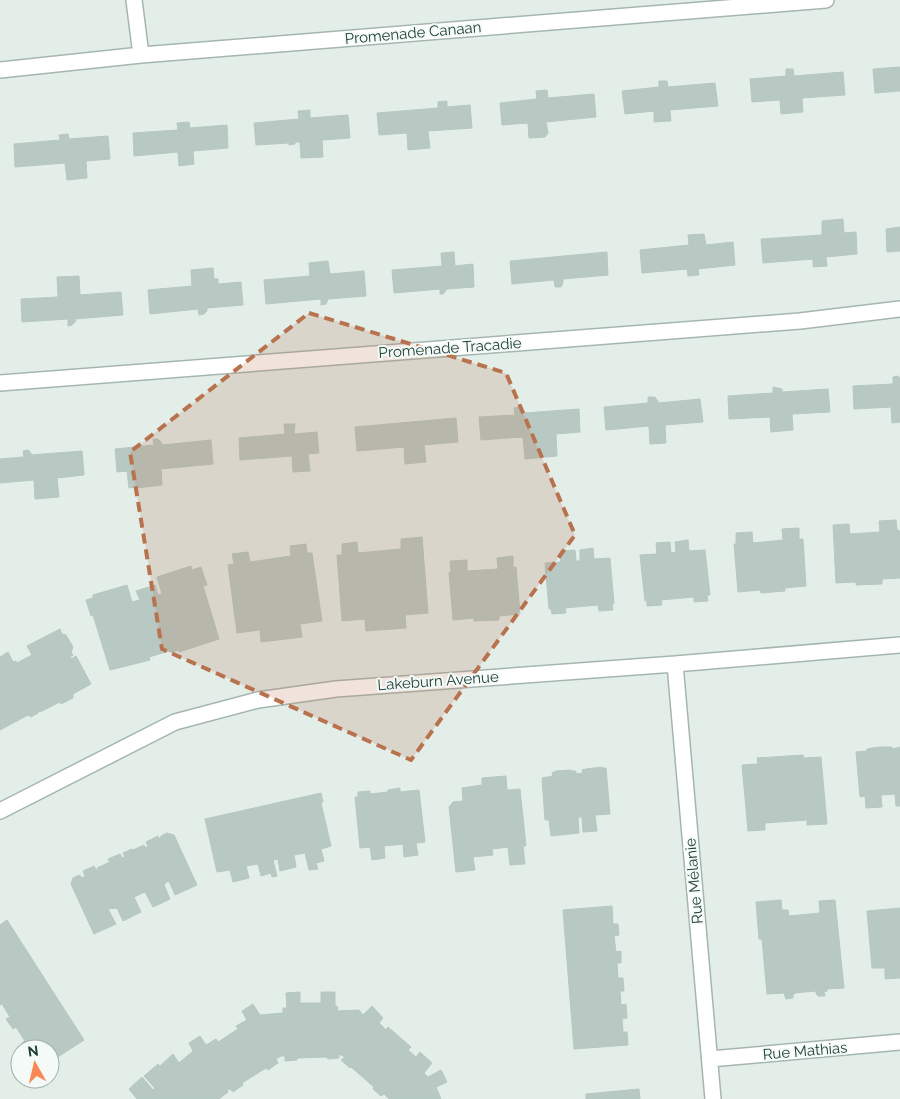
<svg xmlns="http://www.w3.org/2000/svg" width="900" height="1099" font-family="Raleway,sans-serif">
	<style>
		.building { fill: #b8c9c3; stroke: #b5c8c1 }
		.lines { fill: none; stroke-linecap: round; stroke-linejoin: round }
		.minor-casing { stroke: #a5b6b1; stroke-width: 18 }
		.minor { stroke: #fff; stroke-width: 15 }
		.marked { fill: #b8724e; fill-opacity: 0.2; stroke: #b8724e; stroke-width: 4; stroke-dasharray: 10 6; stroke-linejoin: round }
		.labels { text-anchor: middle; stroke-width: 4; stroke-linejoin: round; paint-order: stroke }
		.street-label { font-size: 15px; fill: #22403a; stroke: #f4faf7 }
	</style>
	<rect width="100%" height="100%" fill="#e3eee9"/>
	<path class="building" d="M900,67V91L875,93L873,69Z
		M786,69H793L794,76L843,72L845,95L802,98L803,112L781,114L780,100L752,102L750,79L786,76Z
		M659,81H667L668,87L715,83L718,106L670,110L671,121L654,122V111L625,114L622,91L659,87Z
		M547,90L548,98L594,94L596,117L546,122L548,133L545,137L529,138L528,123L502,125L500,103L537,99L536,91Z
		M447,101V107L470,105L472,128L428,131L430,148L408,150L407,133L379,135L377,113L438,108V102Z
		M310,110V118L348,115L350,138L322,140L323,157L301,158L300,142H295V144L289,145V143L256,145L254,123L299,119L298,111Z
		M189,122L190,128L227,125L228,148L193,151L194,164L179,166L178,152L134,156L133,133L178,130L177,123Z
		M68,134L69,139L108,136L110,159L86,161L87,178L67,180L65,163L15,167L14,144L60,140L59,135Z
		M843,219L844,233L856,232L857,254L826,257L827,266L813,267V259L763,263L761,239L822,235V221Z
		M900,227V251L887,252L886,229Z
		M704,234L706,245L733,242L735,265L698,269L699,275L688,276L687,269L642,273L640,250L689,245L688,235Z
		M454,252L455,266L473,264L474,287L447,289L443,294H440V289L394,293L392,270L442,266L441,253Z
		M607,252L608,275L563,279V283L561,287H555L554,280L512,284L510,261Z
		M328,261L330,274L364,271L366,296L328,299L326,304L321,305V299L266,304L264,280L310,276L309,263Z
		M213,268L214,279H218V284L241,282L243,305L207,308V311L204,314L199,315L198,309L150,314L148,290L192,286L191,270Z
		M79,276L80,295L121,292L123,315L75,319L76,321L72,325L68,326V319L22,322L21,299L58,297L57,277Z
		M898,376L900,378V422L892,423L891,407L854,409L853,386L893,384V377Z
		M773,387L782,389V392L828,389L830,412L792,414L793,430L771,432L770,417L729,419L728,396L773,393Z
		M648,397H655L659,403L700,399L703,422L665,425L666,443L650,444L649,426L606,430L604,407L648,403Z
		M520,407L525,413L579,409L580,432L556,434L557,456L525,459L523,437L481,440L479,417L515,415L514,408Z
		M456,418L458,442L424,445L426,462L405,464L404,447L357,451L355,427Z
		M284,424H295L294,434L317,432L319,453L308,454L310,471L293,472L292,456L240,460L239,438L285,434Z
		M153,439H158L161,442L162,445L211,440L213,464L161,469L162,485L136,488V487L129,488L127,471L117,472L115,449L154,445Z
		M28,450L31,453V455L82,451L84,475L57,478L59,497L35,499L34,480L0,483V459L24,457L23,451Z
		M896,520L897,530H899L900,540V578L882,579V584L856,585V582L836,583L833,525L849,524L850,534L880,532L879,521Z
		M799,528V539H803L806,586L785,588V591L761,593L760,590L738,592L734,544H736V533L752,532L753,543L783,540L782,529Z
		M422,537L428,613L405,615L406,628L366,631L365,619L342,621L337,555H342V544L357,542L358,553L401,549V539Z
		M688,540L689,551L705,550L710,595H707L708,601L694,602V597L661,600L662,605L647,606V601H645L640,555L657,554L656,543L670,542L671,553L676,552L675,542Z
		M306,544L307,553H312L322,621L300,624L302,637L261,642L260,630L237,633L228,565L234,564L232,554L248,552L250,562L291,556L290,546Z
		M593,548L594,559L610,558L614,604H612L613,610L599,611L598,605L565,608L566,613L552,614L551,609H549L545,563L561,562L560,551L575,550L576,561H580V550Z
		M513,556V568L516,567L520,614L499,616V620L474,621V618L453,620L449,573L451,572L450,561L467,560V571L498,569L497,558Z
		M191,566L192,570L201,567L207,585L203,586L219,639L179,652V650L172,652L169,651L149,657L150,660L110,670L93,615L91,616L86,600L93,598V595L127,585L132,602L140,600L136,591L155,585L158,595L162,594L157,577Z
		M60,629L62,634L66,635L73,647L71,652L73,655L70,657L71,659L76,656L91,684L73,694V698L61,704L60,702L40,712L39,710L38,713L31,717L28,715L0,730V657L8,652L13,662L16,661L17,663L32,655L27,646Z
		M881,747H892V749L900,747V806H896L895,794L881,795L882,807L866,808L865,796L860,797L856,752L867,751V749L872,748Z
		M803,755L804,758L821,757L827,824L807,825V820L765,823V830L748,831L742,765L758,764L757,758Z
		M602,767V768H606L610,814L595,815L597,831L583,832L582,817H578L579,833L551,836L549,820H545L542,778L553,776L552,773L556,771L571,770V771H576V774L583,773L582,770L586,769Z
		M506,776L507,790L520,789L526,846H523L525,864L510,865L508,847L492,849L493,855L473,857L475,870L456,872L449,807L453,802L463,801L462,788L482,785V778Z
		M400,788V792L419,790L425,842L416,843L418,855L404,857L403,844L384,846L385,858L372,860L370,847L360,848L355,797H358V792L370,791V794L388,792V790Z
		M321,793L323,802L321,803L331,846L321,849L324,861L316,863L318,869L309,870L305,853L294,855L296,867L280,871L278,859L273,860L277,876L272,877L271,873L261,876L258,864L246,866L249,878L233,882L230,870L217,872L205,819Z
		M167,833L174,835L197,885L175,895L169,881L165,883L164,885L170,899L153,907L145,892L134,897L141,912L123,921L117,908L108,909L116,924L94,934L71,884L73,878L79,875L83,878L85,876L83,871L94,866L96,870H98L97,868L110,862L108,859L120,854L122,858L125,857L123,853L132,849L133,850L144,845L145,848L148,846L146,842L158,836L160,840L161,836Z
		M781,900L782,910H788L789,916L820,913L819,901L835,900L844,988L827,989V991L824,992L825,996H818L815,991L795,993L793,995V998L786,999L784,993L767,994L762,939H759L756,902Z
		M612,906L613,924H618L619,935L614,936L616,952L621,951V963H617L618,978H623L624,991H620L621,1005L626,1004L627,1018L622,1019L623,1032H627L628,1045L574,1049L563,910Z
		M900,908V978L885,979V968H872L867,911Z
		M7,920L84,1040L50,1062V1049H25L22,1043L25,1041L16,1027L13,1029L6,1019L10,1017L2,1004L0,1005V925Z
		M300,992V1003H321V992H335V1006H337L338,1011L359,1010L363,1015L372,1006L383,1018L379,1023L386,1030L388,1027L411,1047L408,1050L416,1057L420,1052L432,1063L424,1073L428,1077L441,1070L447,1082L436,1087L441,1099H389L384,1094L381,1096L373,1089L374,1087L351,1067L350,1068L341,1060L345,1057L339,1054V1058L328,1059L327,1057L297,1058V1060L285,1061V1056H281L276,1059L278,1063L268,1070L266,1068L242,1083L243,1085L233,1092L230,1089L227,1090L228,1092L219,1099H137L129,1089L142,1077L153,1090L155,1088L144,1076L158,1064L160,1066L173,1054L179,1063L193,1051L189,1043L200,1036L206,1045L216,1039L218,1042L238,1029L236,1026L247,1020L242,1011L253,1004L260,1015L283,1013V1008H287L286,993Z
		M639,1089L640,1099H586V1094Z"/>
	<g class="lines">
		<defs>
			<path id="minor" d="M134,0L141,55
				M0,70L141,55L826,0
				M0,383L800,321L900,309
				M675,664L713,1099
				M0,811L175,722L258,700L336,689L675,664L900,645
				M710,1059L900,1042"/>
		</defs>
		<use href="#minor" class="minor-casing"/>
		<use href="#minor" class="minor"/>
	</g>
	<path class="marked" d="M309,313L506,373L575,535L411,760L162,649L130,452Z"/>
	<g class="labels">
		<g class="street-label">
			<text transform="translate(413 33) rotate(-5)" y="5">Promenade Canaan</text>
			<text transform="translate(450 348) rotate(-4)" y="5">Promenade Tracadie</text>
			<text transform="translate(438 681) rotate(-4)" y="5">Lakeburn Avenue</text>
			<text transform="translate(694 881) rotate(-95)" y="5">Rue Mélanie</text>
			<text transform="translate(805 1051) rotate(-5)" y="5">Rue Mathias</text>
		</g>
	</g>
	<g transform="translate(35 1064) rotate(352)"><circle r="24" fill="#f4faf7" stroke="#a0b0ab"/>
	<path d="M0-4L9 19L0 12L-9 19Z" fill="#f88856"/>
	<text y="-8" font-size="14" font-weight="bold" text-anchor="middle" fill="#22403a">N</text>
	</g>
</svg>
